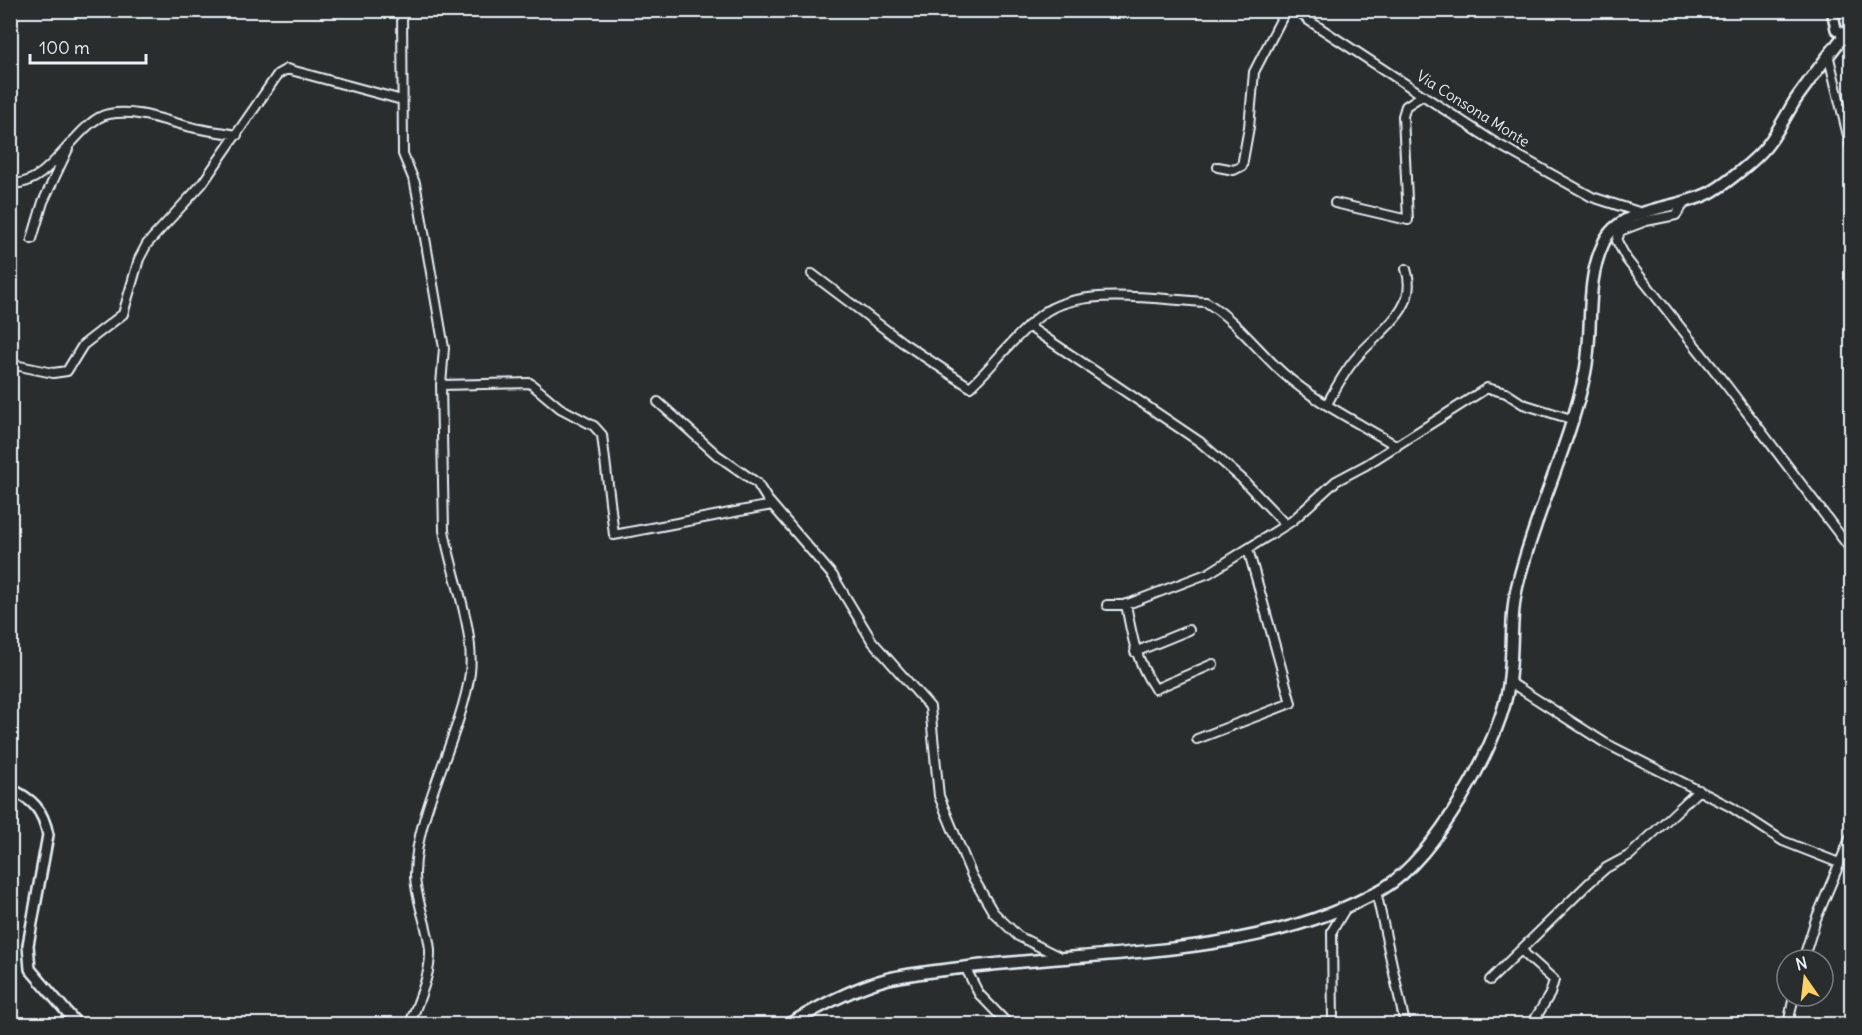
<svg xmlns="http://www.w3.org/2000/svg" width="1862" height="1035" font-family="Delius,sans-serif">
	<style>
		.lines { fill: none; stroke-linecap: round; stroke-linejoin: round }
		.minor-casing { stroke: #e8f1f8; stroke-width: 12 }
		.tertiary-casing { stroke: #e8f1f8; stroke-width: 14 }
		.secondary-casing { stroke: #e8f1f8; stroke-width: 15 }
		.minor { stroke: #2a2d2e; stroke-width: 8 }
		.tertiary { stroke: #2a2d2e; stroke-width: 9 }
		.secondary { stroke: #2a2d2e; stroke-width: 10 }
		.labels { text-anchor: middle; stroke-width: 6; stroke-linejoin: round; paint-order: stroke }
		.street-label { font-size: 15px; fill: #e8f1f8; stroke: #2a2d2e }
	</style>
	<rect width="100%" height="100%" fill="#2a2d2e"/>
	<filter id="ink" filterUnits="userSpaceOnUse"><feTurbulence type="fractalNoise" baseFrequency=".0167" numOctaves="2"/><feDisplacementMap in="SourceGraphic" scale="12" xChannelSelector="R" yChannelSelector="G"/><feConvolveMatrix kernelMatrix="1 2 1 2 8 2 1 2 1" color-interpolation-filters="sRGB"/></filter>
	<g filter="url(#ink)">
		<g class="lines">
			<defs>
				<path id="minor" d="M402,10L403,154L415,183L420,209L444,348L441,385L444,530C451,574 475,627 470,673C461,736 416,810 415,874C415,899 428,925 430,950C431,975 418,1001 410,1024
					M1298,10L1308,20L1494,142L1592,197L1642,213
					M1828,54L1852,152
					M1218,167L1234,170L1242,166L1249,127L1254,72L1286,10
					M10,183C50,189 77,119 109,114C138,109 164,121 191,127C206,131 222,132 237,135
					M1686,201L1676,215L1646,221L1620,231L1617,241L1627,260L1727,386L1852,551
					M1335,203L1408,220L1403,116L1406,106L1423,95
					M32,239L43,202L68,149
					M812,274L902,342L970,387C995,364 1014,336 1041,315C1079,285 1160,300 1206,302C1237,321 1257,350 1284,374C1317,403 1359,423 1397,446
					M1028,326L1200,442L1241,478L1286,525
					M10,364L53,373L67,371L83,345L123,314L139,259L147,244L202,184L278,74L287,69L402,100
					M441,385L530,383L560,408L594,426L602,435L614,535L772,505
					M658,402L717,455L757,483L767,499L833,576L872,641L930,707L939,796L972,876L993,912L1018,936L1062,958
					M1327,404C1336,388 1345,370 1357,357C1379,331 1420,309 1406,269
					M1126,604C1132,638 1136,660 1155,689L1213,664
					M1107,605H1125L1209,573L1292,521L1336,481L1366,465L1487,388L1506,393L1523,404L1574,420
					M1135,652L1189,630
					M1508,681L1605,743L1731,807L1783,841L1839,863
					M1197,739L1291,703L1248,549
					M1376,891L1405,1024
					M1522,949L1526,955L1554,980L1550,994L1532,1024
					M1803,960L1816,919L1852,834
					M965,967L979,994L1008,1024
					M1490,980L1589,883L1606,868L1630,855L1699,790
					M1333,1024L1332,931L1347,906
					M1788,1024L1794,996"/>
				<path id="tertiary" d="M1832,10L1836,29L1844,35
					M10,789C33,799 43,810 48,835L28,945L30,969L77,1024"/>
				<path id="secondary" d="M789,1024C819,1007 853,988 887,979C911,973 937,971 961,968C1097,950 1262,959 1384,888C1434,858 1495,751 1507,694C1515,656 1508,617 1519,579C1537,509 1570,444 1585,373C1594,329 1584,283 1604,242C1621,205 1681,210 1713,191C1728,182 1754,161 1765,148C1777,134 1786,115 1796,99C1814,74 1832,50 1852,26"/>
			</defs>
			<use href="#minor" class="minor-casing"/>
			<use href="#tertiary" class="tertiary-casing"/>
			<use href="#secondary" class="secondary-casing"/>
			<use href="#minor" class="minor"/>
			<use href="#tertiary" class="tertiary"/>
			<use href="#secondary" class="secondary"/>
		</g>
	</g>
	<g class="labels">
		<g class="street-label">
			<text transform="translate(1473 109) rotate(32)" y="5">Via Consona Monte</text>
		</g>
	</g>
	<rect width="1862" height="1035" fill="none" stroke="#2a2d2e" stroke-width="36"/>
	<rect x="18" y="18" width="1826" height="999" fill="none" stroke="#e8f1f8" stroke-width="2" filter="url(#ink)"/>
	<g transform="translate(1805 978) rotate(346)"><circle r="28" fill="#2a2d2e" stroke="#767b7f" stroke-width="1.5"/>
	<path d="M0-4.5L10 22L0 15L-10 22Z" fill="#ffd166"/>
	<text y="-9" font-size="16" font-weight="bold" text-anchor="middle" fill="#e8f1f8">N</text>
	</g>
	<path d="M30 54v9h116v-9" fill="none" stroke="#e8f1f8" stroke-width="3"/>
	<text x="39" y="54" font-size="18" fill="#e8f1f8" stroke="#2a2d2e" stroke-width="4.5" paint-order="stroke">100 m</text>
</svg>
